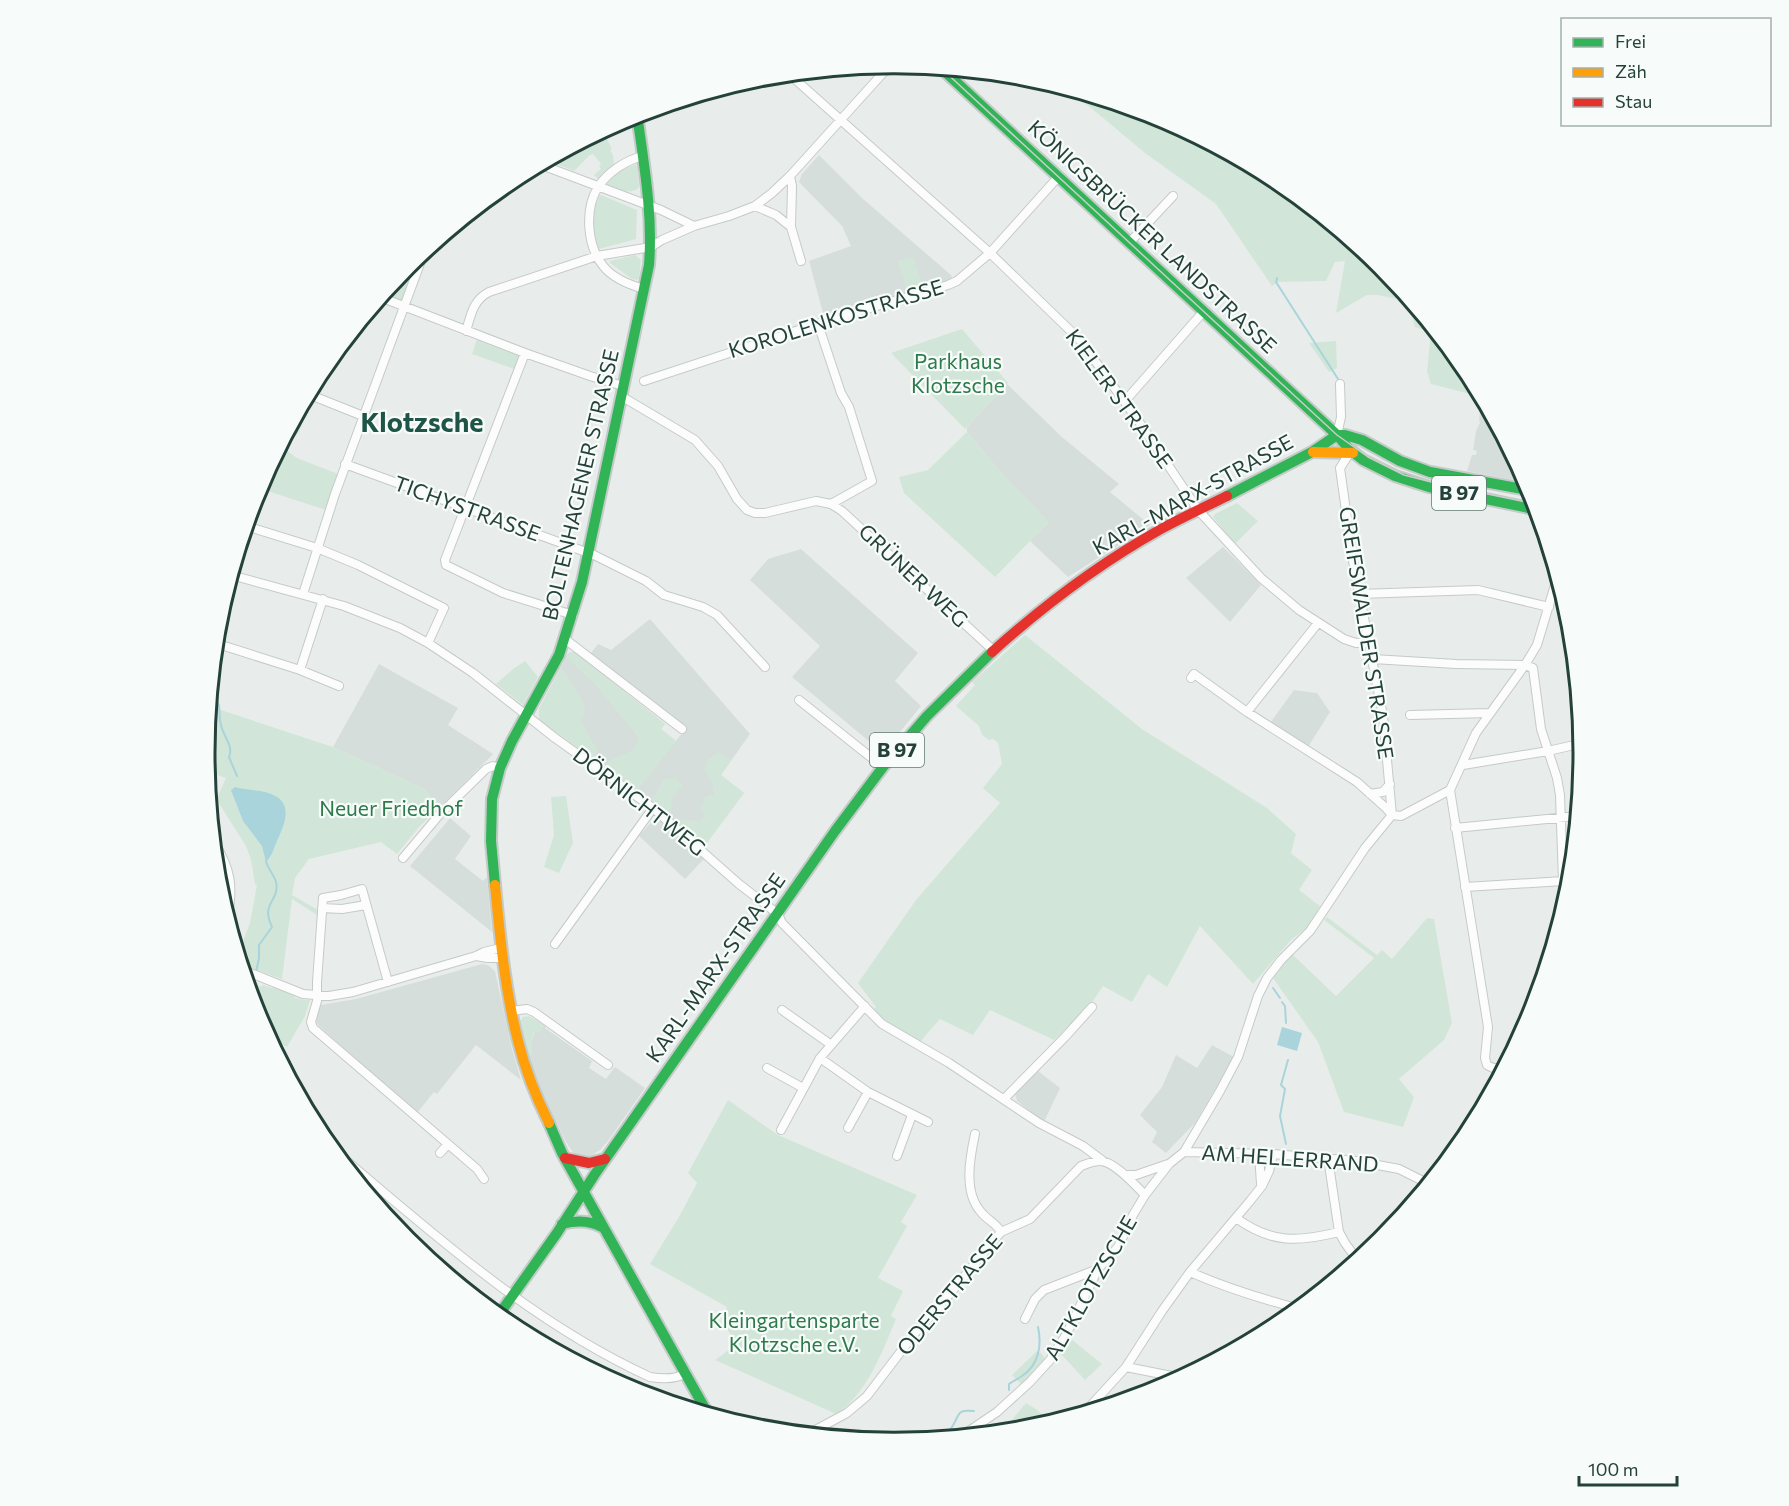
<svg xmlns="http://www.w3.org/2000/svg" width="1789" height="1506" font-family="Commissioner,sans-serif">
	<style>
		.built { fill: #d6dedb }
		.green { fill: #d1e6d8 }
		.water { fill: #a9d4db }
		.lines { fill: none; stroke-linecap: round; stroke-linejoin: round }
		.stream { stroke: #a9d4db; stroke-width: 2 }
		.street-casing { stroke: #c5cac8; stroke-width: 10 }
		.fast-casing { stroke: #c3cbc8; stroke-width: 14 }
		.slow-casing { stroke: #c3cbc8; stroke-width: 14 }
		.jam-casing { stroke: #c3cbc8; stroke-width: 14 }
		.street { stroke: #fcfcfc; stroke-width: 8 }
		.fast { stroke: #30b455; stroke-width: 10 }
		.slow { stroke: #ff9f0a; stroke-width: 10 }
		.jam { stroke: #e5322d; stroke-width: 10 }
		.tram { stroke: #c9cdcc; stroke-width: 1.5 }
		.labels { text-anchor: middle; stroke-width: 4.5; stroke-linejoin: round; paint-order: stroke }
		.shield { fill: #f7fbf9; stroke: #637a73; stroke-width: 1.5 }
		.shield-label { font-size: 20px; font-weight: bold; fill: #24423a }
		.street-label { font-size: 21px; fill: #24423a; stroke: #f7fbf9 }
		.park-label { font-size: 21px; fill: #2d7a4b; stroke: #f7fbf9 }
		.district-label { font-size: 27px; font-weight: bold; fill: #1f5548; stroke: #f7fbf9 }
		.rim { fill: none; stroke: #24423a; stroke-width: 3 }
	</style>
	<rect width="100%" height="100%" fill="#e8edeb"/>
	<path class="built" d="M819,155L862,198L951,275L953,280L825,320L809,261L851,246L842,226L799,182L802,174Z
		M1007,384L1062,437L1119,484L1110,492L1150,525L1068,577L1030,541L1048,523L1001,473L967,432V427Z
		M1482,396L1529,483L1467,471L1472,455H1476L1477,451L1473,450L1476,431L1480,423L1479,419Z
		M1223,547L1261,585L1230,622L1186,578Z
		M801,549L918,653L895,681L921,706L883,753L792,677L820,646L750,580L768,559Z
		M650,619L750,734L721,775L744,793L703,848L637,790L539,720V709L568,653L575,652L665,724L661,729L676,741L686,728L591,653L598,644L611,650Z
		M379,664L458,708L448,725L493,754L441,806L422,788L333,747Z
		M1294,690L1317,693L1330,712L1308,747L1270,723Z
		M450,818L471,836L455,859L483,881L487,877L492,932L410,866Z
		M653,820H660L704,859L685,879L639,836Z
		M482,964L488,965L495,971L512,1049L521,1080L476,1045L437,1094L434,1092L417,1113L318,1025L316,1021V1017L321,1005L356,999Z
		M544,1025L546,1026L545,1028L592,1061L589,1068L606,1079L615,1067L645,1088L608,1141L600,1150L592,1155L585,1157L578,1156L572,1151L566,1142L544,1096L528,1055L532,1053V1040L535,1030L539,1033Z
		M1212,1045L1234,1057L1195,1123L1166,1153L1152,1142L1157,1132L1140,1115L1162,1087L1176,1055L1197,1068Z
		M1038,1071L1060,1088L1044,1122L1017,1101L1015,1094Z"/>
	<path class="green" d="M1066,87L1159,116L1278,179L1383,265L1468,370L1482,397L1431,384L1427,371L1431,332L1415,327L1411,313L1396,299L1378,295H1367L1336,313L1345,261L1335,262L1326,281L1278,282L1272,286L1216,204L1145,153Z
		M631,125L607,139L612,149L610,150L613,155L614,164L598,179L594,175L601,169L599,166L601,164L593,154L590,155L574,171L547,160L599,132L600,134L604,133L605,129Z
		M637,164L639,187C630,197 617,188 608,185L606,183C615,172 624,168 637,164Z
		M601,195L637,210L636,239L599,249C590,232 592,213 599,196Z
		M419,255L402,302L383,294L407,265Z
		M635,255L641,260L639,278L637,280L632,279L610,263V261Z
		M913,257L922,284L907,289L898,261Z
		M962,329L1008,383L965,429L891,353Z
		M477,339L520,354L514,369L472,354Z
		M1336,341L1337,368L1329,372L1309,343Z
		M303,420L298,434L282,447L297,458L338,474L326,510L258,488L293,421Z
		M967,432L1001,473L1049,522L995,577L904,493L899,477L928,470Z
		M1237,503L1258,521L1235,544L1213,517L1215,514Z
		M1025,635L1142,729L1267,808L1296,834L1291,853L1312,870L1299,890L1320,906L1309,926L1291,940L1253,984L1200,926L1167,987L1148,974L1132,1002L1103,986L1089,1007L1054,1040L990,1010L973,1035L940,1019L919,1043L890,1024L873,1010L876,1007L858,983L916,900L1000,803L983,788L1002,764L998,743L993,739L989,740L982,735L979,726L956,706L975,685L972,682Z
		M575,652L665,724L661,729L676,741L637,790L604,767L610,760L633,751L639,738L594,683L566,657L568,653Z
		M525,661L538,677L523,705L496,684L513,669Z
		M561,667L582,700L585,709L581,722L597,749L593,759L539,720V709Z
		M209,706L333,747L422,788L441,806L419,827L397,854L381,842L309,859L295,878L292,895L318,910L317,915L292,899L282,979L241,964L240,961L244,938L250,923L257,885L255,884L251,860L246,846L220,805L217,798L226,778L206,771L205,753Z
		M719,752L731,760L721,775L744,793L703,848L678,826L681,820L700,821L705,816L701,809L705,797L714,795L713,785L705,769L708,760Z
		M675,778L683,786L672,797L671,813L667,817L650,802L664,780Z
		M566,796L573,843L559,873L544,867L554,835L551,797Z
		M1327,917L1377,955L1382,950L1392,959L1427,918L1434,919L1452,1023L1444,1040L1399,1079L1414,1097L1403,1127L1344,1112L1318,1042L1273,978L1292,954L1336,996L1374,958L1324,920Z
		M246,980L261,987L263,985L272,988L275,987L294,995L295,998L305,1000H310L305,1016L287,1047L267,1036L257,1017Z
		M529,1016L544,1025L539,1033L534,1031L532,1040V1053L528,1055L520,1021L523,1017Z
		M728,1100L778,1135L917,1195L901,1222L907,1226L878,1278L903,1291L891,1316L896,1319C883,1350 866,1396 836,1414L715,1360L737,1344L722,1321L727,1307L650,1264L679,1217L697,1183L688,1173Z
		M1071,1339L1102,1364L1085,1380L1060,1353Z
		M1037,1351L1041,1353L1046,1360L1022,1385L1012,1375Z
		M1026,1403C1035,1408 1044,1414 1049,1424L1029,1430L1013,1431L1011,1421Z"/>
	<path class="water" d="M235,787C248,791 265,789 277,797C293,807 283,828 277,841C273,850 273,854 266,862L262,846L243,821L231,790Z
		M1282,1027L1302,1033L1297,1051L1277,1045Z"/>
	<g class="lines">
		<path class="stream" d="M1277,278L1276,282L1338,379
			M210,695C213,699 218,701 219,706C220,712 219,719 221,725C223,736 234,746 229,757L237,776
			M1273,988L1280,998
			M253,1002L256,992L254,982L259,958V945L272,927C260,902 280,902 276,882C274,875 268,869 266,861
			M1282,1002L1285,1006L1286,1023
			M263,1029L270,1037
			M1286,1144L1280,1116L1285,1089L1281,1085L1288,1060
			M1009,1390V1384C1014,1380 1018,1379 1022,1376C1039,1365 1042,1345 1038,1327
			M941,1438C944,1435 949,1431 952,1427C960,1415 956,1409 974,1411"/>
		<defs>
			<path id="street" d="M788,73L990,253L1080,340L1142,426L1198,510L1261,578L1299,610L1344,639L1356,643L1369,642
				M643,156C626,160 608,172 598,187C584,210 587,247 604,267C614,279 630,285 644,289
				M539,164L661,210L694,226
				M790,176L792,186L791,227L801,261
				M755,206L776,215L791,227
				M1130,242L1173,196
				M380,297L525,353L590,376L623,386
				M818,324L841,393L849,407L872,481L831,504
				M466,331C471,315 473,300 489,292L597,256L651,247L662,240L694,226L729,216L755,206L772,193L790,176L892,63
				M525,353L445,560L446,565L503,593L573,615
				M644,381L823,322L948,285L957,281L990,253L1059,176
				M308,394L363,416
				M621,396L695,440L718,466L737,499L747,510L755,513H765L816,501L831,504L842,511L994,651
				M1125,401L1204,311
				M1337,435L1341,417L1340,384
				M1349,454L1340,468L1353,561L1383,716L1392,815
				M345,464L594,555L646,581L664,595L703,607L717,615L765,667
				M246,526L317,548L358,565L444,608L428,643
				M231,575L344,606L400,628L428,643L473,673L555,738L653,808L739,884L778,914L782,923L882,1024L949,1063L1039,1123L1083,1146L1103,1161
				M303,594L335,494L425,250
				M1359,594L1478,590L1549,607
				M565,639L682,729
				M215,643L300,670L339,686
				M1373,659L1456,664L1525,665L1533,668L1541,729L1557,778L1560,795L1564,910
				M300,670L323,599
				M1191,678L1194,674L1247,712L1357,782L1386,808L1391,814
				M799,700L883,767
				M1247,712L1318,623
				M1410,715L1490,713
				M1463,765L1548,751L1583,743
				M1450,790L1488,1027L1485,1058L1487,1065L1493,1068H1505
				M1370,794L1383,792L1390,784
				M1392,815L1401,816L1450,790L1476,733L1525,665L1537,645L1558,575
				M1455,828L1578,816
				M213,841C231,868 234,887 227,919
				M403,858L440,814L486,769L493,766L500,768
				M1465,887L1563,881
				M322,908L342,909L366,905
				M555,944L653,808
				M476,956L488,958H502
				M243,970L303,994L329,996L353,992L476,956L484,952L501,948
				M388,982L362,889L341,895L323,898L317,982V1001L311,1022L313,1028L477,1169L484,1179
				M782,1010L830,1044
				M511,1011L527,1009L534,1012L608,1065
				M820,1058L868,1092L928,1122
				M767,1068L803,1088
				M1004,1099L1065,1037L1092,1007
				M848,1128L868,1092
				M781,1130L820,1058L865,1006
				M975,1134C970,1157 963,1192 981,1212C987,1220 996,1223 1001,1232
				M328,1145C429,1230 528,1321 650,1377C662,1379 675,1380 686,1373
				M1184,1152L1273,1154L1356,1161L1399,1169L1429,1184
				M440,1153L448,1144
				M1259,1154L1261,1184
				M897,1156L912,1115
				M1328,1158L1339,1232L1345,1243L1358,1261
				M1126,1175H1136L1168,1164
				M1236,1218C1272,1244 1298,1242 1339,1232
				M1190,1272C1226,1288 1262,1299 1300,1309
				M1025,1319L1035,1299L1044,1290L1098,1269
				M1126,1367L1182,1378
				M1095,1409V1410
				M1084,1413L1126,1367L1162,1311L1190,1272L1250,1201L1262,1186L1269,1171L1273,1154
				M808,1434L847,1413L867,1396L915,1333L938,1308L1001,1232L1030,1219L1081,1166C1087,1164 1093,1161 1100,1161C1114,1161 1135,1185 1145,1195
				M960,1437L997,1412L1030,1382L1050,1360L1066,1335L1098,1269L1118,1247L1133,1215L1145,1195L1169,1164L1184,1152L1220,1091L1238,1057L1258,996L1267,978L1281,960L1310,931L1365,848L1392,815"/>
			<path id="fast" d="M941,68L1337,435
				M1337,435L1349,449L1363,460L1395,476L1429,487L1538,510
				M1337,435H1345L1362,440L1400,461L1430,472L1533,491
				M1227,496L1312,452L1337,435
				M495,885L491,841L492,799L500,768L512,741L559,655L582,582L649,265C653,214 644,165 637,114
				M549,1123L562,1153L708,1414
				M562,1224C576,1220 589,1220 602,1227
				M498,1316L557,1233L595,1174L835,831L883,767L927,716L992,652"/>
			<path id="slow" d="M1313,452L1353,453
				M495,885C500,937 505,990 518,1041C525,1069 536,1097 549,1123"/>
			<path id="jam" d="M992,652C1042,607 1102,562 1161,529C1183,517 1205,507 1227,496
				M565,1158L589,1163L605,1159"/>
		</defs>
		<use href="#street" class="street-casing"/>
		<use href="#fast" class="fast-casing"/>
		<use href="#slow" class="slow-casing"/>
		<use href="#jam" class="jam-casing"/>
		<use href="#street" class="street"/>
		<use href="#fast" class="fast"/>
		<use href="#slow" class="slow"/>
		<use href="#jam" class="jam"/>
		<path class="tram" d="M941,68L1337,435L1368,457L1404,475L1439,484L1536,504"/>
	</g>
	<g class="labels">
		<g class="shield">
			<rect x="1432" y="476" width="54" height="34" rx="4.5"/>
			<rect x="870" y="733" width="54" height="34" rx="4.5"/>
		</g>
		<g class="shield-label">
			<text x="1459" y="500">B 97</text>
			<text x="897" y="757">B 97</text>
		</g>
		<g class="street-label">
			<text transform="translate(1152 237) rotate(43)" y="7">KÖNIGSBRÜCKER LANDSTRASSE</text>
			<text transform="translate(836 319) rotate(-17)" y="7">KOROLENKOSTRASSE</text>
			<text transform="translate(1119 399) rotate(54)" y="7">KIELER STRASSE</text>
			<text transform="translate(581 485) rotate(-77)" y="7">BOLTENHAGENER STRASSE</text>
			<text transform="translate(1193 495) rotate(-29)" y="7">KARL-MARX-STRASSE</text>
			<text transform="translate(467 509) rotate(20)" y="7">TICHYSTRASSE</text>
			<text transform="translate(913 576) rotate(43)" y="7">GRÜNER WEG</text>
			<text transform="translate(1366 633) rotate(81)" y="7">GREIFSWALDER STRASSE</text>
			<text transform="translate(639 802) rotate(38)" y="7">DÖRNICHTWEG</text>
			<text transform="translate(716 968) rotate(-55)" y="7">KARL-MARX-STRASSE</text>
			<text transform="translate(1290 1159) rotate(4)" y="7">AM HELLERRAND</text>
			<text transform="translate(1091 1288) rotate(-60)" y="7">ALTKLOTZSCHE</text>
			<text transform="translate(950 1295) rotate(-50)" y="7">ODERSTRASSE</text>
		</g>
		<g class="park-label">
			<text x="958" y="369">Parkhaus<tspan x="958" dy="24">Klotzsche</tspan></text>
			<text x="391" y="816">Neuer Friedhof</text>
			<text x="794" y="1328">Kleingartensparte<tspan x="794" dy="24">Klotzsche e.V.</tspan></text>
		</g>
		<g class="district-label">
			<text x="422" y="432">Klotzsche</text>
		</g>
	</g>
	<path d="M0 0H1789V1506H0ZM215 753a679 679 0 1 1 1358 0a679 679 0 1 1-1358 0Z" fill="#f7fbf9" fill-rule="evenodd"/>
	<path class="rim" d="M215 753a679 679 0 1 1 1358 0a679 679 0 1 1-1358 0Z"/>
	<rect x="1561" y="18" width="210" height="108" fill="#f7fbf9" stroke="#a3b1ad" stroke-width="1.5"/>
	<rect x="1573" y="38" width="30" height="9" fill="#30b455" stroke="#a3b1ad" stroke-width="1.5"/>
	<text x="1615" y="48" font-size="18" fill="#24423a">Frei</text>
	<rect x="1573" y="68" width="30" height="9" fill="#ff9f0a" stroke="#a3b1ad" stroke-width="1.5"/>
	<text x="1615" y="78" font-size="18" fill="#24423a">Zäh</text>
	<rect x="1573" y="98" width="30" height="9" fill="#e5322d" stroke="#a3b1ad" stroke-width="1.5"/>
	<text x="1615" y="108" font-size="18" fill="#24423a">Stau</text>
	<path d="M1579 1476v9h98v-9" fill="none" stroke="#24423a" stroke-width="3"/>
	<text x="1588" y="1476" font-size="18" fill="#24423a" stroke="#f7fbf9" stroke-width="4.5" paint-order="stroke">100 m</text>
</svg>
